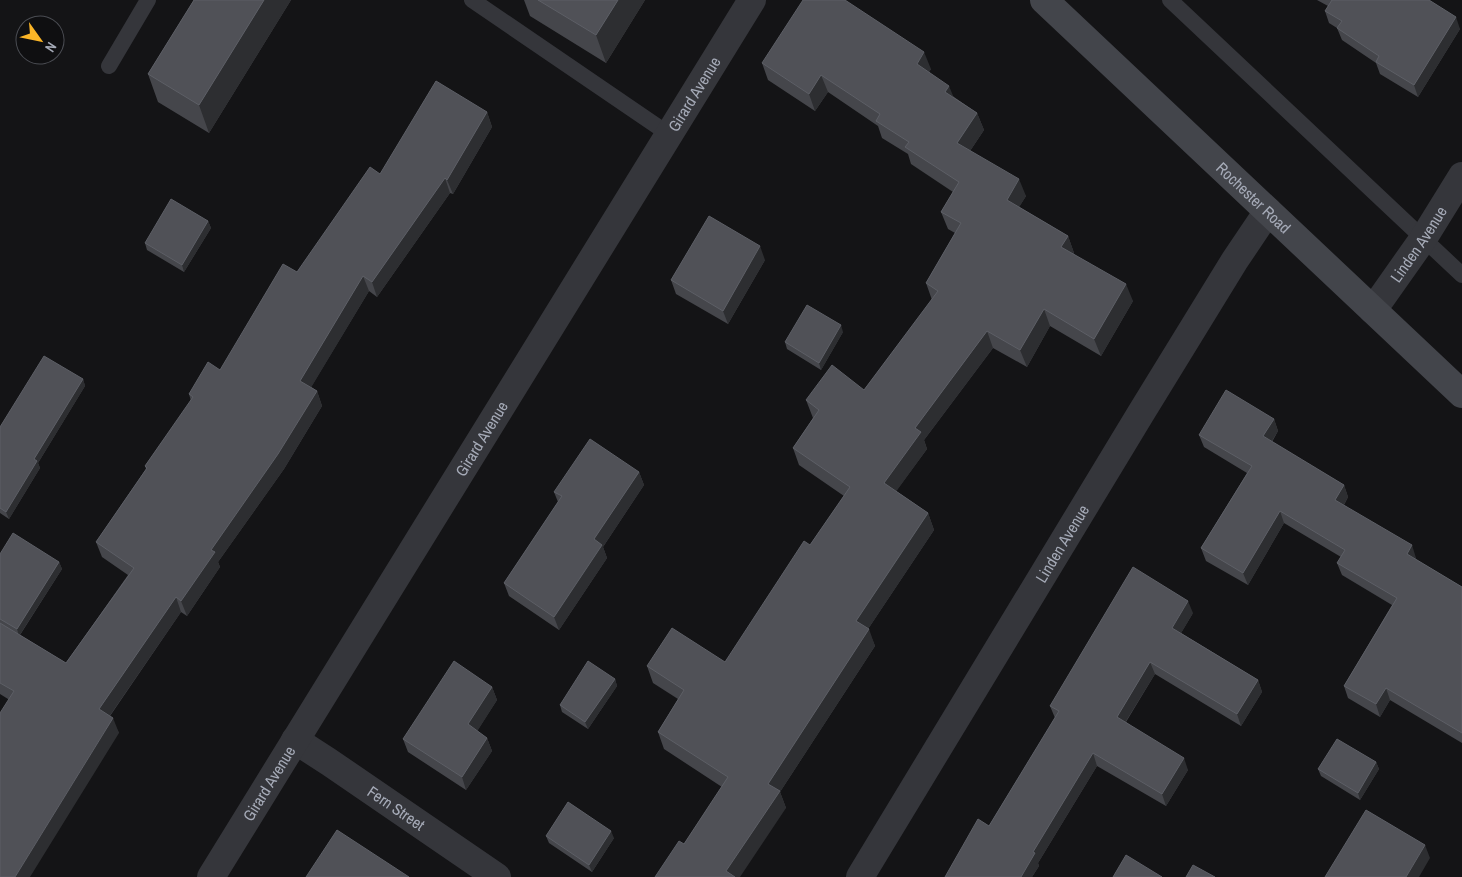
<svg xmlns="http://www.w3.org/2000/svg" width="1462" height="877" font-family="'Archivo Narrow',sans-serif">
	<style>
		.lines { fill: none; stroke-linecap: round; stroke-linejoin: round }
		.lane { stroke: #35363b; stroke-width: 16 }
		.street { stroke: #35363b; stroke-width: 28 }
		.secondary { stroke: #43454b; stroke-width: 28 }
		.wall { fill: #45464b }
		.shaded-wall { fill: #2d2e31 }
		.building { fill: #505157; stroke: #5d5f66 }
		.labels { text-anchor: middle; stroke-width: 4; stroke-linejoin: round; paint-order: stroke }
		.street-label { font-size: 16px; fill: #a5aab7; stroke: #0f0f11 }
	</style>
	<rect width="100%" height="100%" fill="#141416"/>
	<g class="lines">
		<path class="lane" d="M472,0L670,135
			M1170,0L1462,275
			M109,66L148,0"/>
		<g class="street">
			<path id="s1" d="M1373,310L1423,239L1462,176"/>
			<path id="s2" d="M295,740L329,762L497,877"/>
			<path id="s3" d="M211,877L752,0"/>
			<path id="s4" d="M860,877L1141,413L1235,260L1268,211"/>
		</g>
		<path class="secondary" id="s5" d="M1044,0L1462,394"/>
	</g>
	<path class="wall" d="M194,0H291L209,133L158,102L148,74Z
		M524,0H645L606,63L530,16Z
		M1317,0H1429L1460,29L1418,97L1380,74L1376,63L1342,40L1337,28L1329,23L1325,11L1328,6Z
		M762,63L931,69L929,72L954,97L977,113L984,130L970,151L1026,196L1019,207L1068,236L1074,253V254L1133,301L1101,356L1050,326L1027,367L993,348L924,440L927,449L896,491L928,513L934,530L868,629L875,646L780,792L786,808L684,844L722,787L664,749L658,732L678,699L653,683L647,666L725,662L810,545L844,496L799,465L793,448L813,418L806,400L864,390L932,300L926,283L955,233L948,229L941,212L953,192L911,164L908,154L882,138L878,126L828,92L815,111L768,80Z
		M487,112L492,127L453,194L450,193L377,297L369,291L311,387L317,391L322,406L284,469L218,562L220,567L187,616L181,612L110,716L119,733L8,699L0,694V554L59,562L62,569L20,635L66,663L128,575L102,557L96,542L146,469L145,466L191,401L189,394L220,370L297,272L380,174Z
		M208,221L211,228L184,272L147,250L145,243Z
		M765,260L728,324L676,294L671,280Z
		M843,332L821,370L787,349L785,342Z
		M83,379L85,386L38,463L40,468L9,519L0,513V427Z
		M1274,419L1278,431L1272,442L1344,485L1348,497L1344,505L1416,558L1415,559L1462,587V743L1390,700L1380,717L1348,698L1344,686L1392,605L1342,575L1337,563L1341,557L1284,523L1248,585L1206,561L1201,548L1247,473L1204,447L1199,435Z
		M639,472L644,485L603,547L607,558L559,630L509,596L504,583L558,502L554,492Z
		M1193,613L1181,633L1258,680L1262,692L1241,726L1155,674L1126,722L1188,770L1166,806L1097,766L1038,863L1039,866L1032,877H945L989,826L1055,718L1050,706Z
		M615,679L617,686L588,729L562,712L560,705Z
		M492,687L497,700L477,731L487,738L492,751L466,790L408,752L403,739Z
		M1376,762L1379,769L1360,800L1321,776L1318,769Z
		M546,836L614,838L592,872L549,843Z"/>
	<path class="shaded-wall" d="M264,0H291L209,133L199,105Z
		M618,0H645L606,63L596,35Z
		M1456,17L1460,29L1418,97L1414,85Z
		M924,52L931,69L923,81L917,64Z
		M821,75L828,92L815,111L809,94Z
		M949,86L956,103L945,92Z
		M487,112L492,127L453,194L447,180Z
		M977,113L984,130L964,160L957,143Z
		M445,178L450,193L377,297L372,282Z
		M1019,179L1026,196L1013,217L1007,200Z
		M208,221L211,228L184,272L182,265Z
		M1068,236L1074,253L1068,264L1061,247Z
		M760,246L765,260L728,324L723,311Z
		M363,276L369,291L306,396L300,381Z
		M1126,284L1133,301L1101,356L1094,339Z
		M1044,309L1050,326L1027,367L1020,350Z
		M841,325L843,332L821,370L819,363Z
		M987,331L993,348L924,440L927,449L890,500L884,483L915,428Z
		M83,379L85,386L38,463L40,468L9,519L6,512L34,459Z
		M317,391L322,406L284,469L218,562L220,567L187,616L181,601L211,550Z
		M1274,419L1278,431L1267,449L1263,436Z
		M639,472L644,485L603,547L607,558L559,630L554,617L594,539Z
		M1344,485L1348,497L1340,512L1335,500Z
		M1280,511L1284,523L1248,585L1243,573Z
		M928,513L934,530L862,638L856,621Z
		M1412,545L1416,558L1411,566L1407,554Z
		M59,562L62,569L19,636L17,629Z
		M176,597L181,612L104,724L99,709Z
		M1188,601L1193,613L1177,640L1172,628Z
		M869,629L875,646L780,792L786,808L740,877H728L726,871L768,784Z
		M1150,662L1155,674L1121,729L1117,717Z
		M615,679L617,686L588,729L585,722Z
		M1258,680L1262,692L1241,726L1237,714Z
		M492,687L497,700L473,738L468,724Z
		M1386,688L1390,700L1380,717L1376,704Z
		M113,718L119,733L30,877H15Z
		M487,738L492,751L466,790L462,777Z
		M1093,753L1097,766L1038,863L1039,866L1032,877H1021L1033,852Z
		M1184,758L1188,770L1166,806L1162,794Z
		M1376,762L1379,769L1360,800L1358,793Z
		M611,831L614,838L592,872L589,865Z
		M1425,845L1430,858L1419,877H1406Z"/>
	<path class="building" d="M194,0H264L199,105L148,74Z
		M538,0H618L596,35Z
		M803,0H845L924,52L917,64L949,86L945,92L977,113L957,143L1019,179L1007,200L1068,236L1061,247L1126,284L1094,339L1044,309L1020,350L987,331L915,428L921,432L884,483L928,513L856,621L869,629L768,784L780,791L726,871L735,877H655L679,841L684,844L728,777L658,732L684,690L647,666L672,628L725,662L804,541L810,545L850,487L793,448L819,410L806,400L832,365L864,390L938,291L926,283L961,223L941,212L959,182L905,147L909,142L876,121L880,114L821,75L809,94L762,63Z
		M1332,0H1429L1456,17L1414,85L1376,62L1379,56L1337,28L1342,21L1325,11Z
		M436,81L487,112L447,180L445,178L372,282L363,276L300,381L317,391L278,454L211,550L215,552L181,601L176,597L99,709L113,718L15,877H0V713L14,691L0,683V623L66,663L134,568L96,542L147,468L145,466L193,397L189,394L208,362L220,370L283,264L297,272L370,167L380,174Z
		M171,199L208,221L182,265L145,243Z
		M709,216L760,246L723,311L671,280Z
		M807,305L841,325L819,363L785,342Z
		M44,356L83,379L34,459L37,461L6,512L0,508V427Z
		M1226,390L1274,419L1263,436L1344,485L1335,500L1412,545L1407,554L1462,587V733L1386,688L1376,704L1344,686L1397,598L1337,563L1345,550L1280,511L1243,573L1201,548L1252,466L1199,435Z
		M590,439L639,472L594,539L602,545L554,617L504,583L562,496L554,492Z
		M13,533L59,562L17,629L0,619V554Z
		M1133,567L1188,601L1172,628L1258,680L1237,714L1150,662L1117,717L1184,758L1162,794L1093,753L1033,852L1035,853L1021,877H945L978,819L989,826L1059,711L1050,706Z
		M454,661L492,687L468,724L487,738L462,777L403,739Z
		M588,661L615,679L585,722L560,705Z
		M1337,739L1376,762L1358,793L1318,769Z
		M568,802L611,831L589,865L546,836Z
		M1366,810L1425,845L1406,877H1325Z
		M337,830L409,877H306Z
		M1126,855L1162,877H1113Z
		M1193,865L1215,877H1186Z"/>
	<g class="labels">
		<g class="street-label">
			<text dy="6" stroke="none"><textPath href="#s3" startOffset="920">Girard Avenue</textPath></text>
			<text dy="6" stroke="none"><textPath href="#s5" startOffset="288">Rochester Road</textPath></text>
			<text dy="6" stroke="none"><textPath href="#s1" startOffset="80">Linden Avenue</textPath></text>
			<text dy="6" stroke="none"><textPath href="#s3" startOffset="515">Girard Avenue</textPath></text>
			<text dy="6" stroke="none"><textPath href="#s4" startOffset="390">Linden Avenue</textPath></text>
			<text dy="6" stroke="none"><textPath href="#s3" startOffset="110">Girard Avenue</textPath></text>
			<text dy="6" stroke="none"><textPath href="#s2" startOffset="122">Fern Street</textPath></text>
		</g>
	</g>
	<g transform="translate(40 40) rotate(123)"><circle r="24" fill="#0f0f11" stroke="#4b4d53"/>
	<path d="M0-4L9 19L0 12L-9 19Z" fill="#fbb527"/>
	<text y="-8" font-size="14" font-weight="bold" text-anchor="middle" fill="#a5aab7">N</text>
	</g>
</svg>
